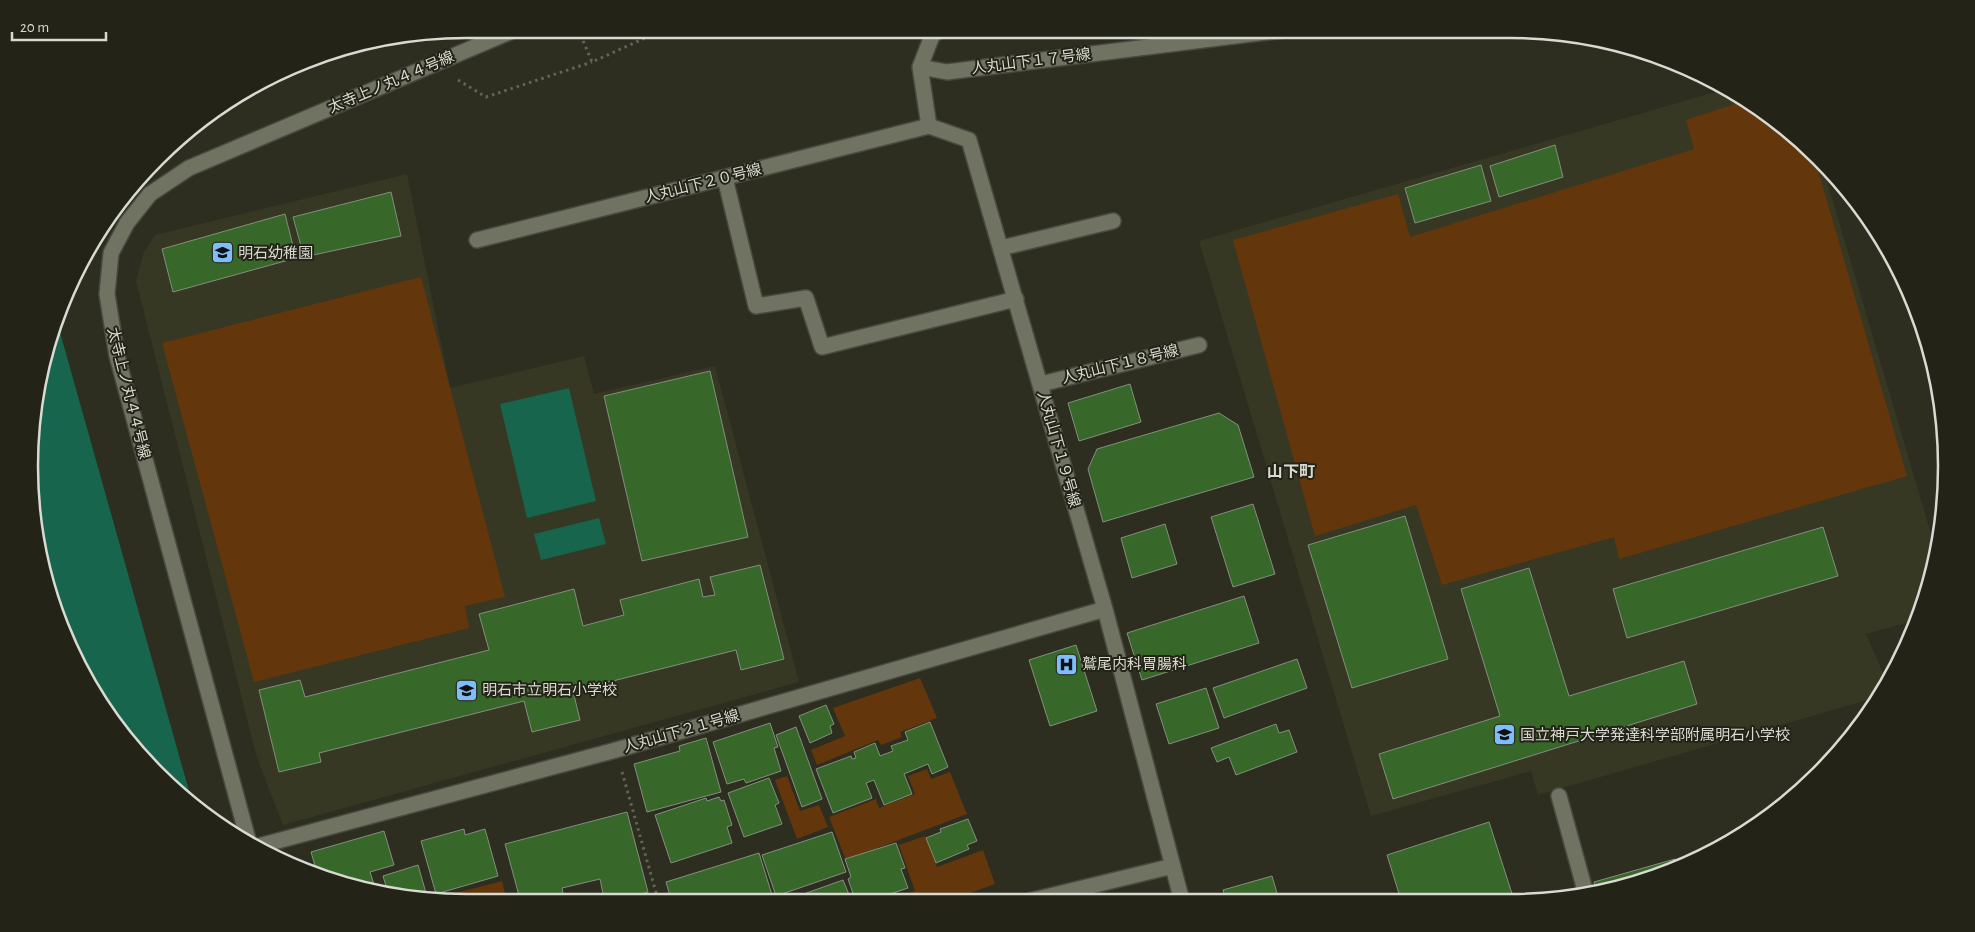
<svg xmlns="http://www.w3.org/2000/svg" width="1975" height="932" font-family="'Alegreya Sans','Noto Sans JP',sans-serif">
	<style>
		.built { fill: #363824 }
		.green { fill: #64360b }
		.water { fill: #16654c }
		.building { fill: #376729; stroke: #848e81 }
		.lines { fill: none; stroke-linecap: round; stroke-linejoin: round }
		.street-casing { stroke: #48493e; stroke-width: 18 }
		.secondary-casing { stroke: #48493e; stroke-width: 18 }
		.path { stroke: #636458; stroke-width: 3; stroke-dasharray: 2.5 4; stroke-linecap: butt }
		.street { stroke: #707262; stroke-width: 15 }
		.secondary { stroke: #707262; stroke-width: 15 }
		.labels { text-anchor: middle; stroke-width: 4; stroke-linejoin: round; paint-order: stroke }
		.street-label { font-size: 15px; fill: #d9dad1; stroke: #232417 }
		.poi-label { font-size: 15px; fill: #d9dad1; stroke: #232417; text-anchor: start }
		.neighbourhood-label { font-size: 16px; font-weight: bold; fill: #d9dad1; stroke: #232417 }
		.rim { fill: none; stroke: #d9dad1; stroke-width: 2.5 }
	</style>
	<rect width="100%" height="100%" fill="#2d2e20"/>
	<path class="built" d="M1726,89L1752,103L1821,161L1937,554L1917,620L1866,634L1886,680L1871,699L1538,795L1531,771L1371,816L1199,241Z
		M407,174L450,388L584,356L594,394L715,366L799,682L283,825L257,758L136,281L144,252L155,235Z"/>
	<path class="green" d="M1747,100L1813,153L1907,476L1619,559L1614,537L1442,585L1416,505L1315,536L1233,240L1398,194L1410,237L1694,149L1686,120Z
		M421,277L505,597L465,606L469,628L254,682L162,343Z
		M920,678L937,718L900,732L902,737L881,745L878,740L817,765L811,750L845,736L833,708Z
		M927,769L931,779L950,772L967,814L846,860L829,817L876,799L879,808L915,794L908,776Z
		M787,776L800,811L819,805L828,827L797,839L775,780Z
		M925,836L937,867L983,850L995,884L945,902H885L915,891L899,845Z
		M502,881L507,901C485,907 460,903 437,900V898Z"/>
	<path class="water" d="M58,325L193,805L157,775L74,660L32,523L37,380Z
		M569,388L596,501L527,518L500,404Z
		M599,518L606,544L541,560L534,534Z"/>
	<path class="building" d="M1555,145L1563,177L1499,197L1490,166Z
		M1481,165L1491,201L1415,223L1405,188Z
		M391,192L401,236L304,257L293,217Z
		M285,214L296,258L173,292L162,249Z
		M710,371L748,537L642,561L604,396Z
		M1130,384L1141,422L1079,441L1068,403Z
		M1219,413L1238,425L1254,477L1103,522L1088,469L1097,449Z
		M1253,504L1275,574L1233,587L1211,517Z
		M1405,516L1448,659L1352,688L1308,545Z
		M1165,524L1177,564L1132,578L1121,538Z
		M1823,527L1838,576L1627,638L1613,589Z
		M760,565L784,659L741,670L736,650L573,691L580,720L532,732L524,701L319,753L321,762L279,772L259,690L300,680L305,697L489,650L479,614L574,589L583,626L624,615L620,600L699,579L703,597L715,595L710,577Z
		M1529,568L1569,696L1684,661L1697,704L1393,799L1379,754L1500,716L1461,589Z
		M1244,596L1259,643L1142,680L1127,633Z
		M1076,645L1097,711L1050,726L1029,660Z
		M1297,659L1307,688L1224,718L1213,688Z
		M1206,688L1219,728L1169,744L1156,704Z
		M826,705L834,724L830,726L832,733L810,743L799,716Z
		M930,722L948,767L932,774L928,764L904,774L912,794L884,805L874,780L866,783L872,798L833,813L816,769L851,756L852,759L856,758L854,752L875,743L880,756L893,751L891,746L908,740L905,732Z
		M770,723L778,747L774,748L781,771L746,783L744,779L727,784L713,742Z
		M1276,724L1279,733L1289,730L1297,752L1236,775L1229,757L1217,762L1211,748Z
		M796,727L822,799L802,807L776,735Z
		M706,738L721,792L647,812L634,764L680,751L679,746Z
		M769,778L779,803L775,805L782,824L744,837L728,793Z
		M719,797L721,801L724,800L732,825L727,827L732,843L671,863L655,815L706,798L707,801Z
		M627,812L648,892L616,901V903H605L600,879L562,888L565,903H521L505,844Z
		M968,819L977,841L967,845L969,849L936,863L926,838L941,832L940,829Z
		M1489,822L1514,900H1401L1387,855Z
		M464,829L465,835L485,829L498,876L436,894L421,841Z
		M384,831L394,865L370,872L377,894L318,876L311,852Z
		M832,832L846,872L776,896L762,855Z
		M896,843L905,868L901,869L908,888L866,902H856L848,879L851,877L845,859Z
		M759,853L773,898L758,902L672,903L666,882Z
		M1675,859L1677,870L1596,892L1594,882Z
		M418,865L428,900L389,896L383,876Z
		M1272,876L1279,900L1226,901L1223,890Z
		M843,880L852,902H800L798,896Z
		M785,897L787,902H770Z"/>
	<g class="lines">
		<defs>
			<path id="street" d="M940,29L932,36L920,67L929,126L969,140L1105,609L1182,901
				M920,67L947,72L1292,29
				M725,178L756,306L806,298L822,347L1016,299
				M477,240L929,126
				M1001,248L1113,221
				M1041,384L1199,345
				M1559,796L1586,894
				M255,847L616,750L1105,609
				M1029,901L1173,866"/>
			<path id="secondary" d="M249,843L117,356L107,294L111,253L127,223L150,194L189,168L517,29"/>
		</defs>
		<use href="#street" class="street-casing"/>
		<use href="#secondary" class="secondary-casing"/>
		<path class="path" d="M578,29L592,62L665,29
			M458,80L486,97L592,62
			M622,772L659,903
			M992,901L1005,897"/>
		<use href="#street" class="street"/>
		<use href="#secondary" class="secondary"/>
	</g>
	<defs>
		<symbol id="school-square" viewBox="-11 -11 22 22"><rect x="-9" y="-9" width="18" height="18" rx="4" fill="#7ebdf9" stroke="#232417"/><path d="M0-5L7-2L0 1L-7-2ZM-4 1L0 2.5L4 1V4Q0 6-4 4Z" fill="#111"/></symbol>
		<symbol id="hospital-square" viewBox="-11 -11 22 22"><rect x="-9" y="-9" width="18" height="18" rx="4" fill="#7ebdf9" stroke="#232417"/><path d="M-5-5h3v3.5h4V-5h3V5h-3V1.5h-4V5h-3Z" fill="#111"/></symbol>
	</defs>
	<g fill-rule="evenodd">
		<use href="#school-square" x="210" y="240" width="25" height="25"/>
		<use href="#hospital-square" x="1054" y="652" width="25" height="25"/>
		<use href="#school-square" x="454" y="678" width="25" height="25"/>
		<use href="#school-square" x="1492" y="722" width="25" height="25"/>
	</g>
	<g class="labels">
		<g class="street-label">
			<text transform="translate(1031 61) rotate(-7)" y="5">人丸山下１７号線</text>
			<text transform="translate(391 82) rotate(-23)" y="5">太寺上ノ丸４４号線</text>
			<text transform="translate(703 183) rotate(-14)" y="5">人丸山下２０号線</text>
			<text transform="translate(1120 364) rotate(-14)" y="5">人丸山下１８号線</text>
			<text transform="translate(129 393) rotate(76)" y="5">太寺上ノ丸４４号線</text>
			<text transform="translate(1059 449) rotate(74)" y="5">人丸山下１９号線</text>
			<text transform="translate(681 731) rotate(-16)" y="5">人丸山下２１号線</text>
		</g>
		<g class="poi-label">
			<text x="238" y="258">明石幼稚園</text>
			<text x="1082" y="669">鷲尾内科胃腸科</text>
			<text x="482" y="695">明石市立明石小学校</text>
			<text x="1520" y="740">国立神戸大学発達科学部附属明石小学校</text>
		</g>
		<g class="neighbourhood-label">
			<text x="1291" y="477">山下町</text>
		</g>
	</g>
	<path d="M0 0H1975V932H0ZM466 38H1510A428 428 0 0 1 1938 466V466A428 428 0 0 1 1510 894H466A428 428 0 0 1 38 466V466A428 428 0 0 1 466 38Z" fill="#232417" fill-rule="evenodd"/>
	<path class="rim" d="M466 38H1510A428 428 0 0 1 1938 466V466A428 428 0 0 1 1510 894H466A428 428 0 0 1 38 466V466A428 428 0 0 1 466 38Z"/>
	<path d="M12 32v8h94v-8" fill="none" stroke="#d9dad1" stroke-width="2.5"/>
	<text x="20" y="32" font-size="15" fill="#d9dad1" stroke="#232417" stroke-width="4" paint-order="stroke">20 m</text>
</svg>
